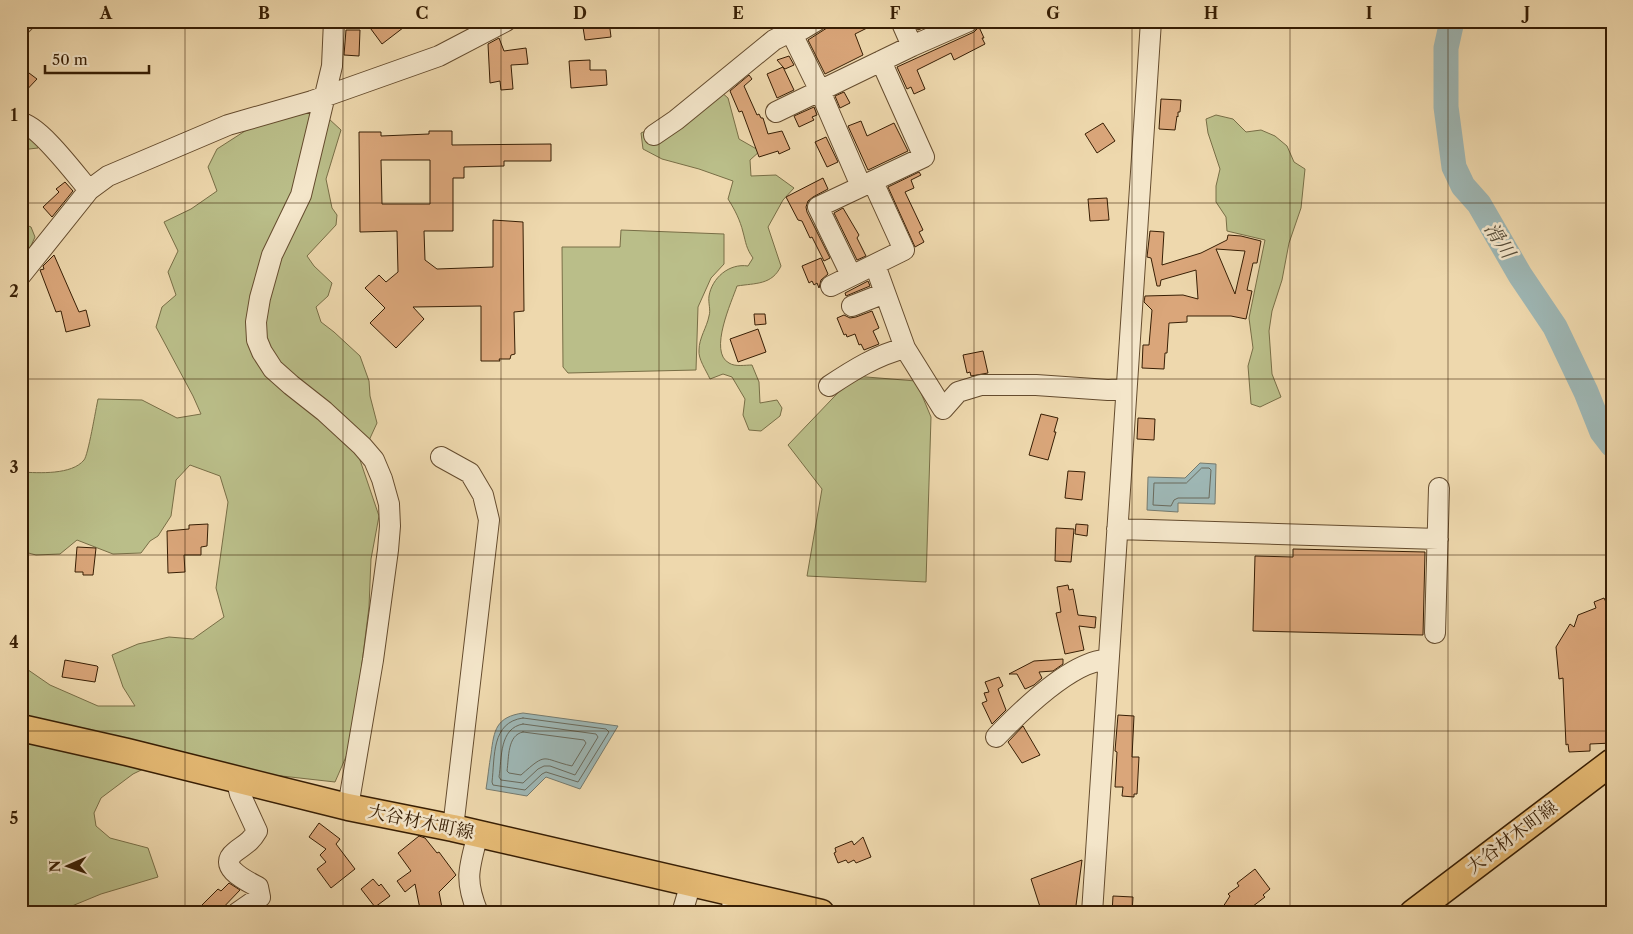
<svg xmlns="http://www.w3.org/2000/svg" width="1633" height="934" font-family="'Libre Caslon Text','Noto Serif JP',serif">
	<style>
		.green { fill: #babe89; stroke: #786e46 }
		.water { fill: #9eb7b5; stroke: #757a6e }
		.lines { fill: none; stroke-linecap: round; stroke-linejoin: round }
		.shore { stroke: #6a6a5c; stroke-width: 1 }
		.river { stroke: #9eb7b5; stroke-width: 25 }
		.building { fill: #daa67a; stroke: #371e04; fill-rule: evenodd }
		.minor-casing { stroke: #654c2e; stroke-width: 22 }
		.major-casing { stroke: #371e04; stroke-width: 29 }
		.minor { stroke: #f4e6ca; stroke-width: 20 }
		.major { stroke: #e7bc76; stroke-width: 26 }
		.grid { fill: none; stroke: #371e04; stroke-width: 1; stroke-opacity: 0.55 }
		.labels { text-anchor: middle; stroke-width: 5; stroke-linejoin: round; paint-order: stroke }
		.street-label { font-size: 18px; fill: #371e04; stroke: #f4e6ca }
		.water-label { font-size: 19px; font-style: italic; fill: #564c39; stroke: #f4e6ca }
		.neatline { fill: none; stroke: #371e04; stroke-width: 2 }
		.grid-label { font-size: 16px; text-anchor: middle; font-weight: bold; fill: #371e04 }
	</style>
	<rect width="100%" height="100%" fill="#eed8ad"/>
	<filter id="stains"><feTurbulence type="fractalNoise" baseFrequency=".004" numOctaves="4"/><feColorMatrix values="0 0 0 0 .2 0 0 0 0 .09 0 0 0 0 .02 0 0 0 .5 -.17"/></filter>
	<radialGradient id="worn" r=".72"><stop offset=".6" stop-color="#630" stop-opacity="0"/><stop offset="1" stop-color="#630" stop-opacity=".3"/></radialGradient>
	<path class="green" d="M712,84L728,98L739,139L760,151L750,160L751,176L776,175L794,188L783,200L768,227L781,266C772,285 756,283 737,286C732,301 708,352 729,363C735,367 745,365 752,365L759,382L760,403L777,400L782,408L780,416L761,431L749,430L743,415L745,399L732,377L723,374L710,379C706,370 698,359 699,350C699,338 707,327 709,316C711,310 708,303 709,296C712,278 729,263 748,266L753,258C746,248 746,243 743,232C740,220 735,210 728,199L733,181L699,169L662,159L643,149L641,133L654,127Z
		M316,107L341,130L326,179L332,208L337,215L336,225L307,256L314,266L332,283L328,296L316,307L321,322L334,332L360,356L369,381L370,396L377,423L360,460L379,516L371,559L369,607L352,743L335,782L264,774L170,756L133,774L101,798L94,813L96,826L110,838L148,848L158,877L101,894L55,913H21V665L50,685L98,706H135L123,687L112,655L138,644L169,637L193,639L224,617L216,588L228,502L220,476L190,465L176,480L171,516L158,536L150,541L141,553L113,554L77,540L60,554L36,555L21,551V472C39,473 72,475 84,460C88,456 96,408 98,399L142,400L177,418L201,414L193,396L156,327L162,307L176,295L168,272L178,251L164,222L191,209L217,191L208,167L217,149L245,131L268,121Z
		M1216,115L1233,119L1246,132L1261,130L1275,136L1287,146L1294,162L1305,169L1301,208L1289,243L1282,280L1272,311L1269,331L1272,374L1281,397L1260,407L1251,404L1248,366L1253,348L1249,318L1265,240L1227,231L1226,217L1216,202V186L1220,169L1208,133L1206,119Z
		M21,127L41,141L38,148L29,149L22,157L24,163L21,168Z
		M21,223L31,227L35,237L29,250L21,260Z
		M621,230L724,234V264L711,278L698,307L696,370L568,373L563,367L562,247H620Z
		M854,376L916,381L931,417L926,582L807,576L822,489L788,445Z"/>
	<path class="water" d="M1200,463L1216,464L1215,504L1178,503V512L1147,510L1148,477L1185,478Z
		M523,713L618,726L580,789L546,777L527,796L486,789C488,777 489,765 491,754C494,730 496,717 523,713Z"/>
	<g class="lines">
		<path class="shore" d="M1202,468H1209L1211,470L1209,498H1178L1174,500L1171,506L1153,505L1154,483H1186Z
			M523,718L606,729L609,732L578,782L546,772L542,774L525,790L493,785L492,782C495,757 491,722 523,718Z
			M523,724L596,734L598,737L575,775L550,766H544L538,769L523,783L501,780L499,777C502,758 499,728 523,724Z
			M523,732L584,740L586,743L572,766C541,759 548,751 521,775L509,773L507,771C509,758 507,735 523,732Z"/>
		<path class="river" d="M1452,21L1446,48V107L1454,167L1463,186L1479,204L1520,275L1555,327L1586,392L1602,432L1612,445"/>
	</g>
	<path class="building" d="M365,21H412L382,44Z
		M582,21H609L611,37L585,40Z
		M828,21H881L855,34L863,55L825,74L808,40L830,26Z
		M914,21H939L918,30Z
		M979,27L984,38H982L985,44L954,60L951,53L917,70L925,89L914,94L911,87L907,89L897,67L974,32Z
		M346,30H360L359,56L344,55Z
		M499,38L504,51L526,48L528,64L511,65L513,89L501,90L500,81L490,83L488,44Z
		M789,56L794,65L785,69L783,67L794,90L777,98L767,74L783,67L777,60Z
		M590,60V70H606L607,85L571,88L569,61Z
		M21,67L37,79L21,96Z
		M749,75L752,79L744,86L757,115L759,114L761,118H763L768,134L782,131L790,149L779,154L778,151L759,157L742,111L739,112L730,91Z
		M844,92L850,103L840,108L835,96Z
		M1161,99L1181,100L1180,112H1178V117L1177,116L1175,130L1159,129Z
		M814,107L817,115L812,117L814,120L799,127L794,116Z
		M861,121L867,136L894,123L908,151L868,170L848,126Z
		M1103,123L1115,141L1097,153L1085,134Z
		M429,131H452V145L551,144V161H504V166L464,167V178H453V231H424L425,260L437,269L493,267V220L523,222L524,311L514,312L515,354L511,355L510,359H499L500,361H481V306L413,307L424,319L396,348L370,323L385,308L365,288L379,275L386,282L398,272L397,231L360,232L359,132H381V136L429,134ZM381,160H430V204H382Z
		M826,137L838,162L827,167L815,142Z
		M919,172L921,175L911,180L914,188L905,192L923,230L919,232L924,242L915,247L888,187Z
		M823,178L828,189L813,197L808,201L806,207L807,212L830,258L824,261L812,237L810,238L802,221L798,220L786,197Z
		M65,182L73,191L52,217L43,207L59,192L56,189Z
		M1107,198L1109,220L1090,221L1088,199Z
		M843,208L859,235L857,238L866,256L857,260L834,213Z
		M1150,231L1164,232L1162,265L1201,253L1227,240L1228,235L1241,236L1261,241L1257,263H1253L1247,290L1252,291L1246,319L1231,316H1187V322L1169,323L1167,353H1165L1164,369L1142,368L1143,345H1149L1152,310L1144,302L1145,296L1183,295L1198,299L1196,270L1161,280L1160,286H1157L1151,258L1147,257ZM1216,249L1245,251L1235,294Z
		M54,255L79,312L86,310L90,326L66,332L61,311L56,312L40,270L44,269L43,266Z
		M821,258L828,274L821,280L819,288L817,283L814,285L812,281L809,283L802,266Z
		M868,281L870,286L846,296L845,293Z
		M872,311L879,328L873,331L879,344L864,350L861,344L859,345L855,334L847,337L846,334L844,335L837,318L844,315L850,318L856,317Z
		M754,314H765L766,324L755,325Z
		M758,329L766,352L738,362L730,339Z
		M983,351L988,373L971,376L970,372L967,373L963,355Z
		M1041,414L1058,418L1054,432H1056L1048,460L1029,455Z
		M1138,418L1155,419L1154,440L1137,439Z
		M1068,471L1085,472L1082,500L1065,498Z
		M208,524L207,546L201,547V555H184L185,572L168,573L167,531L189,529V525Z
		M1076,524L1088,525L1087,536L1075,534Z
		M1056,528L1074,529L1071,562L1055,561Z
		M77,547L96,548L93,575H83V572H75Z
		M1293,549L1425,552L1423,635L1253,631L1255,556L1293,557Z
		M1068,585L1069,590L1073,589L1078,615L1096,617L1095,628L1079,626L1084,650L1065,654L1056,613L1061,612L1057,587Z
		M1604,598L1606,602L1612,600V680L1609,681L1610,709L1612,708V743L1590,744V751L1569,752L1568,744L1566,745L1563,678L1559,679L1556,647L1570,624L1574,627L1578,615L1596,608L1594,602Z
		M1063,659V664L1053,671L1039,672L1042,678L1034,685L1025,689L1017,674H1009L1034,661Z
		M65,660L97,666L98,667L95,682L62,677Z
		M999,677L1003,686L998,689L1006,710L992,724L982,703L987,701L984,693L989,692L985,682Z
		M1118,715L1134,716L1132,757H1139L1137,794H1134V797L1122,796L1123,787H1115L1117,752L1115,751Z
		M1023,726L1040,755L1022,763L1008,742Z
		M319,823L340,839L336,844L355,869L331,888L317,869L326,862L320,855L326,849L309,837Z
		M419,836L425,838L437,853L439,852L456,875L439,892L443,913H422L421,908L420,909L415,884L405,892L397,881L411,871L398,853Z
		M863,837L871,857L856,863L854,860L848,863L846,860L838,863L834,853L836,852L835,848L852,841L854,845Z
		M1082,860L1075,913H1042L1031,879Z
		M1255,869L1270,889L1263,895L1265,897L1244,913H1219L1230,896L1228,894L1239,886L1237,883Z
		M373,879L379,886L381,884L390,896L375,907L361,889Z
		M229,883L240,890L218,913H194L218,889L221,891Z
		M1113,896L1133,897L1132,913H1112Z"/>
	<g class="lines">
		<defs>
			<path id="minor" d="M334,21L332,66L301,195L272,255L260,298L256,322L257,340L262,352L273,369L291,385L324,411L362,446L374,460L382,479L389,504L390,526L388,550L373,660L348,807
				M901,21L912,46
				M21,25L25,21
				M792,34L820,91L861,186
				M776,112L912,46L969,21
				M21,123C39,125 76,175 89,190
				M654,135L676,120L774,40L782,36L801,30L816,21
				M875,265L905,348L943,409L958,392L981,385H1036L1108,390L1126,389
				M21,275L89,190L108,176L228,125L312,101L439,56L506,21
				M851,275L818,207L924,157L881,61
				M831,286L904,250L873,182
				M852,306L885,293
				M829,386C853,370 877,355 905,348
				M441,457L470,473L483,495L489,520L453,828
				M1117,529L1438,539
				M1435,633L1439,488
				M996,737C1019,713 1073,659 1108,660
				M236,778L240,794L257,831C250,843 245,844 235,852C216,867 247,881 258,887L260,897L237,913
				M478,834C469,868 464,879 478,913
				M682,913L691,883
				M732,913L733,893
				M1092,913L1151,21"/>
			<path id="major" d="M21,728L127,752L348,807L453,828L821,913
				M1413,913L1612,762"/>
		</defs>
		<use href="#minor" class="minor-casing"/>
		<use href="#major" class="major-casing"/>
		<use href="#minor" class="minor"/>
		<use href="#major" class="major"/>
	</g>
	<path class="grid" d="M185,21V913M343,21V913M501,21V913M659,21V913M816,21V913M974,21V913M1132,21V913M1290,21V913M1448,21V913M21,203H1612M21,379H1612M21,555H1612M21,731H1612"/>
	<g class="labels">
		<g class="street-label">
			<text transform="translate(421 822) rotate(12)" y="6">大谷材木町線</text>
			<text transform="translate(1512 837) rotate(-37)" y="6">大谷材木町線</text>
		</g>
		<g class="water-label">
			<text transform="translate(1500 240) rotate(57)" y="7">滑川</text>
		</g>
	</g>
	<rect width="1633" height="934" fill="none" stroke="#eed8ad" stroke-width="55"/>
	<g transform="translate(68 866) rotate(268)" stroke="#f4e6ca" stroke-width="4" paint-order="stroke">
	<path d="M0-4L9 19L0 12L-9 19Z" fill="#371e04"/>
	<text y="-8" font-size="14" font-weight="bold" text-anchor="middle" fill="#371e04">N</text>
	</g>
	<path d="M45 65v8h104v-8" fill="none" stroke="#371e04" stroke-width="2.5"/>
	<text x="52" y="65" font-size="15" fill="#371e04" stroke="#f4e6ca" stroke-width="4" paint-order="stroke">50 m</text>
	<rect x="28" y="28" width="1578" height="878" class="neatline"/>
	<g class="grid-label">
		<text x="106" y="19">A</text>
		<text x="264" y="19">B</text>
		<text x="422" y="19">C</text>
		<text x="580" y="19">D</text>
		<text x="738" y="19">E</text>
		<text x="895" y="19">F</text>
		<text x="1053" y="19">G</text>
		<text x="1211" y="19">H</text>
		<text x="1369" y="19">I</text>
		<text x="1527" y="19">J</text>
		<text x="14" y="121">1</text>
		<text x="14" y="297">2</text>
		<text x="14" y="473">3</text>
		<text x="14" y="648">4</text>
		<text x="14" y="824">5</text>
	</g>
	<rect width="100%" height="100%" filter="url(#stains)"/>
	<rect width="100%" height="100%" fill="url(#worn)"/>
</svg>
